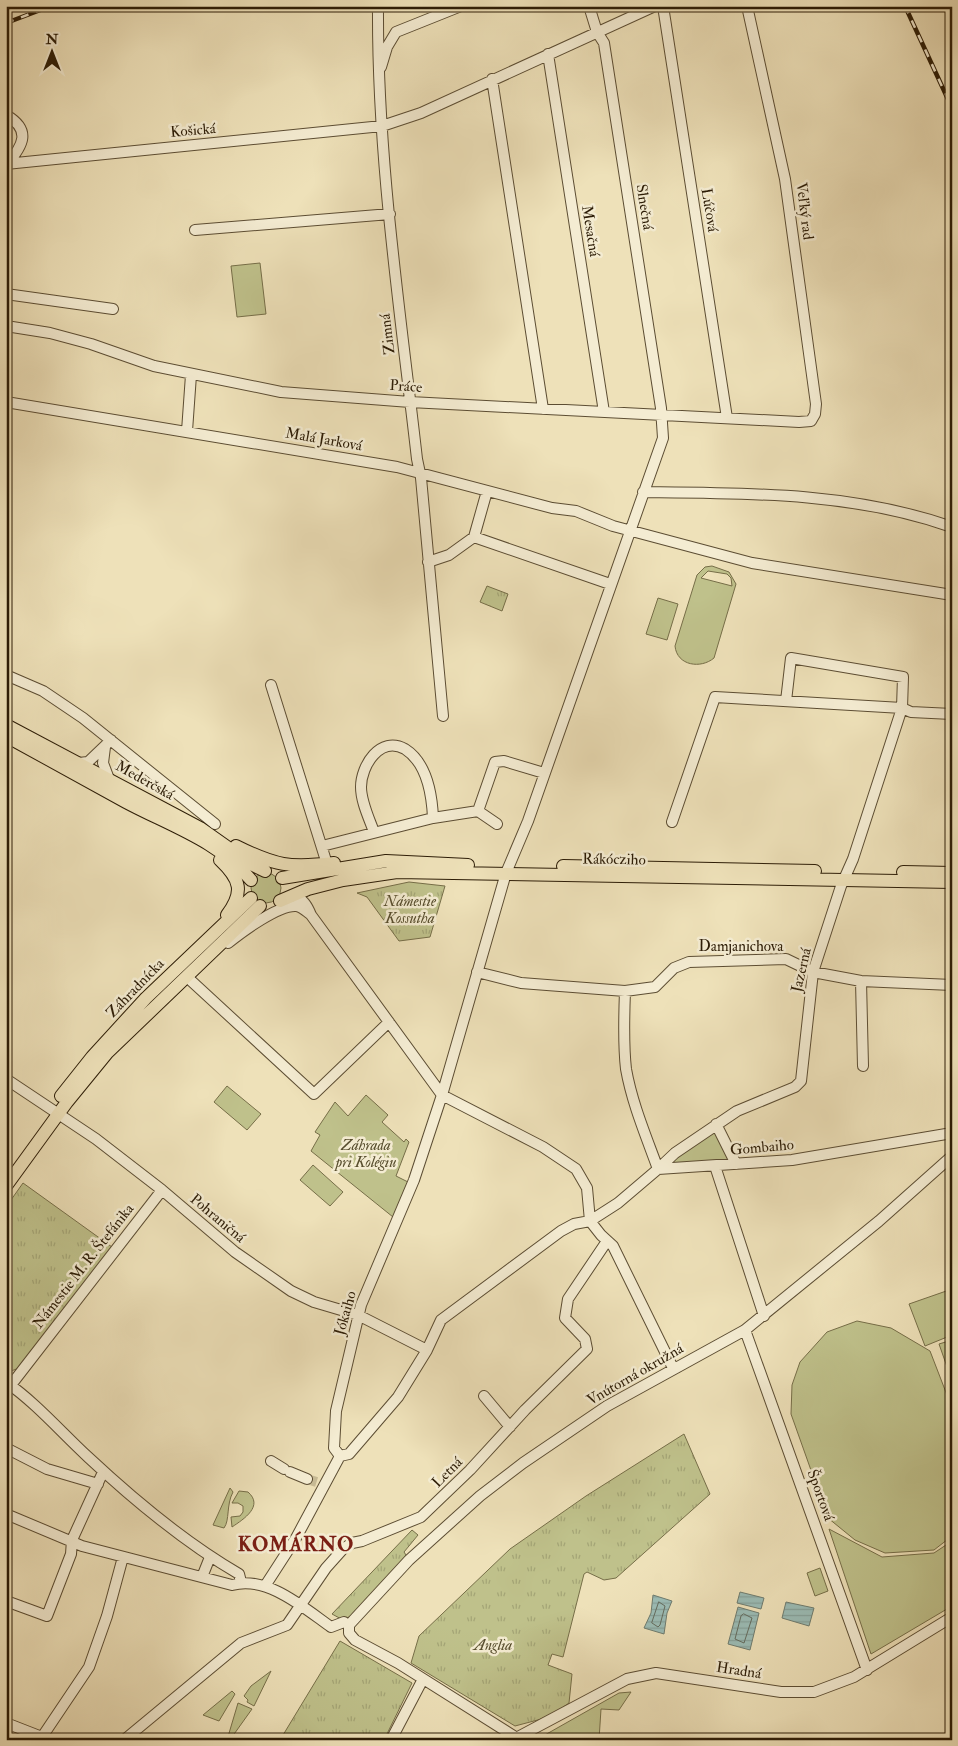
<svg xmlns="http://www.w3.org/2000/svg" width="958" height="1746" font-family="'IM FELL Double Pica',serif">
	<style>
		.green { fill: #bfc18b; stroke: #766e48; fill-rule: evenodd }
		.park { fill: url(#park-tufts); stroke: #766e48 }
		.water { fill: url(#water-rules); stroke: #6f7c6f }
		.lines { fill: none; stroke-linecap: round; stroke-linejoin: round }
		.shore { stroke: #646c5e; stroke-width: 1 }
		.minor-tunnel { stroke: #c7ba95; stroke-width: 10; stroke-dasharray: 10 5; stroke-linecap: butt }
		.minor-casing { stroke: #5c4d33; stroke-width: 12 }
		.major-casing { stroke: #2c1c06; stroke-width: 14 }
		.minor { stroke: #f4ecd2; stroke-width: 10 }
		.major { stroke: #eee1b9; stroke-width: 12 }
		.rail-casing { stroke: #2c1c06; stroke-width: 4.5 }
		.rail { stroke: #f4ecd2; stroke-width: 2.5; stroke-dasharray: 8; stroke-linecap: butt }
		.labels { text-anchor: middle; stroke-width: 5; stroke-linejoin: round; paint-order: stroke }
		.street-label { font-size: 15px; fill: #2c1c06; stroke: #f4ecd2 }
		.park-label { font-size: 15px; font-style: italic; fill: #584e2e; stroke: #f4ecd2 }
		.district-label { font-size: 20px; font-weight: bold; letter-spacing: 1px; fill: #7a1f14; stroke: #f4ecd2 }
	</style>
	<defs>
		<pattern id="park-tufts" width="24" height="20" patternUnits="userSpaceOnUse" patternTransform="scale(1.25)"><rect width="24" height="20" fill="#bfc18b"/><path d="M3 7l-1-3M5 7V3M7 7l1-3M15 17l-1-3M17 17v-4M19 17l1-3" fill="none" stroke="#a4a576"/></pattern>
		<pattern id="water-rules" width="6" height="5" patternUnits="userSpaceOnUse" patternTransform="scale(1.25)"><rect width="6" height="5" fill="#9bbcb5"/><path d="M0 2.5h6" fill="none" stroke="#86a19a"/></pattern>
	</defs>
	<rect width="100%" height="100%" fill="#eee1b9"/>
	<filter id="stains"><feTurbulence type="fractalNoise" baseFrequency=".004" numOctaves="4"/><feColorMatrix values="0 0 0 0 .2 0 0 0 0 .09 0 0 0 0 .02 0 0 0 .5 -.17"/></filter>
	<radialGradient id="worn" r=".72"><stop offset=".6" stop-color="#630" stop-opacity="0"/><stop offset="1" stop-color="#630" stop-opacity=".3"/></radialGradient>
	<path class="green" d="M260,263L266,314L237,317L231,266Z
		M712,566L729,572L736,584L714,658C701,669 677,666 675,646L697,575L705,567ZM708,571L727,574L731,578L732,586L701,578Z
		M658,598L678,604L667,640L646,634Z
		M251 888a15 15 0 1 1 30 0a15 15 0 1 1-30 0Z
		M227,1086L261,1114L247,1130L214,1102Z
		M366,1095L388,1115L382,1122L404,1142L406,1139L409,1142L396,1176L408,1182L393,1217L311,1151L320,1135L315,1132L335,1102L348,1116Z
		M714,1129L731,1162L664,1166Z
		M313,1165L343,1192L330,1206L300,1180Z
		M952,1289V1335L925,1346L909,1304Z
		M857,1321L891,1328L930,1351L952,1408V1536L934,1550L885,1553L855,1540L828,1518L791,1414L792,1385L800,1362L827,1332Z
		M952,1340V1381L939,1344Z
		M230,1488L233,1492C226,1505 230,1520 224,1528L213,1525Z
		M239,1491L248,1492C264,1506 244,1519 232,1527L231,1517L240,1516L243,1512V1506L238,1503H232Z
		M829,1529L882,1557L934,1553L952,1541V1606L871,1654Z
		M820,1568L828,1591L815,1596L807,1573Z
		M271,1671L254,1706L247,1702L248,1700L244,1696L251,1686Z
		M232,1691L235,1694L219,1721L203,1715Z
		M631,1692L619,1710L601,1709L599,1740H536L619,1693Z
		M238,1703L252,1709L232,1737L227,1740Z"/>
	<path class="park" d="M487,586L508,594L502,611L480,602Z
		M409,882L445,886L430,937L399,941L367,897L357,893Z
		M23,1183L112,1247L19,1368L6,1373V1207Z
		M684,1434L710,1494L616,1578L604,1580L587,1572L584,1574L563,1657L552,1654L548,1665L572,1674L569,1703L549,1717L515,1726L411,1663L419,1636L510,1549L586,1496Z
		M412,1530L418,1535L404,1552L408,1558L353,1615L343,1620L332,1614Z
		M340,1641L412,1683L384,1740H280Z"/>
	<path class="water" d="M740,1592L764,1598L761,1609L737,1603Z
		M653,1595L672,1601L667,1613L664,1634L644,1628L651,1613Z
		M786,1602L814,1608L809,1626L782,1618Z
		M738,1607L759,1613L750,1650L728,1644Z"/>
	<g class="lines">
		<path class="shore" d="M659,1602L665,1606L660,1625L658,1627L652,1623Z
			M744,1614L752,1618L744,1643L735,1639L741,1616Z"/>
		<path class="minor-tunnel" d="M307,1479L320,1483"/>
		<defs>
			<path id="minor" d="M378,6C377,158 400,309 417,459L421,478L443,716
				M663,6L727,418
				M548,54L604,412
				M381,67L387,47L396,32L461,6
				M492,79L543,409
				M6,115C32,130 23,146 7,164
				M6,164L382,126L421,113L655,6
				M195,230L390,214
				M6,294L113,309
				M6,326L50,333L91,344L154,366L281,392L410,402L799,422L811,421L815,414L816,404L785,179L747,6
				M6,402L397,467L552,508L576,511L613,526L752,563L952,595
				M187,431L191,375
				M643,492C747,493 853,492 952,527
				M474,537L487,491
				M428,562L449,555L474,537L610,584
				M6,675L43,691L83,718L215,824
				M271,685L327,864
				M105,747L103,763L109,779
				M78,763L88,762L111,740
				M478,811L495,762L504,761L544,773
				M478,811L497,824
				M672,822L715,697L902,708L911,712L952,714
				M374,832C369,818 361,802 361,787C361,766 380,735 405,749C427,763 432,795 433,818
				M322,846L433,818L478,811
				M294,896C303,899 307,905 311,915L442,1095L543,1147L576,1169L587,1188L590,1221
				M228,943C242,932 279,904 297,906C302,907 306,911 310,914
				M477,972L521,983L625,991L655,987L674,968L689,962L786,959L813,972L861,981L952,985
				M187,977L314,1094L389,1022
				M861,981L863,1066
				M625,991C624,1017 623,1043 626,1069C632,1103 646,1136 658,1169L675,1153L737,1111L795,1087L801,1081L813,972L841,886L853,859L902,708L903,677L791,658L786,701
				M6,1079L96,1139L162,1190L235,1252L291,1291L314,1302L358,1315L427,1350
				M716,1124L736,1164
				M715,1166L764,1316
				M590,1221L601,1235L613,1246L673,1368
				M745,1330L867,1670
				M6,1382C36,1403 61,1432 88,1457C135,1501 184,1542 239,1574L241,1582
				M11,1385L162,1190
				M484,1396L510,1427
				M6,1448L47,1469L98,1484
				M340,1456L334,1448L336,1411L361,1305L414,1180L442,1095L506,873L528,821L663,438L661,408L604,43L597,32L589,6
				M340,1456L349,1454L398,1397L427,1350L441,1320L561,1231L574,1224L590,1221L618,1203L658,1169L792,1160L952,1133
				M271,1461L284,1469
				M290,1472L307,1479
				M6,1514L82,1546L232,1585C267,1575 304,1608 331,1627L344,1622
				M202,1577L210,1557
				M265,1586L296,1538L340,1456
				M6,1601L47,1616L71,1554L72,1540L103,1472
				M6,1723L47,1739
				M42,1737L89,1667L107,1616L123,1557
				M518,1737L627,1679L656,1673L781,1692H814L854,1677L952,1617
				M124,1740L241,1643L287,1625L326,1568L343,1549L352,1543L362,1541L421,1517L470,1470L525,1410L587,1349L585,1339L565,1318L568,1299L607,1241
				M391,1740L423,1679
				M520,1740L398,1663L355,1640L349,1633V1625L409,1560L480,1496L523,1463L607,1406L745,1330L879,1221L952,1156"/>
			<path id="major" d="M6,725L200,828L251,864L265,871
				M6,736C46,758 86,780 126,802C169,825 219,841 251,880
				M236,846C276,866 289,868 334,863
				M220,860C241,880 244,892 227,915
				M563,866L815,871
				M903,872L952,873
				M282,878L386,861L468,865
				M280,901L308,889L343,880L397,872L952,882
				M61,1096L92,1057L146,998L251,898
				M6,1186L67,1102L107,1053L260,906"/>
		</defs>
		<use href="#minor" class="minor-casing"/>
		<use href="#major" class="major-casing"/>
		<use href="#minor" class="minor"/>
		<use href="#major" class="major"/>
		<defs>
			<path id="rail" d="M905,6L952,108
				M6,23L51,6"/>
		</defs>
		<use href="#rail" class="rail-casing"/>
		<use href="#rail" class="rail"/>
	</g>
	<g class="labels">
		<g class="street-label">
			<text transform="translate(193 130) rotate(-5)" y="5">Košická</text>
			<text transform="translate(645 207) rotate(81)" y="5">Slnečná</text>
			<text transform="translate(710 210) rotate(81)" y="5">Lúčová</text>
			<text transform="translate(805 211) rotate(83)" y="5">Veľký rad</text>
			<text transform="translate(591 231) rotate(81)" y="5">Mesačná</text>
			<text transform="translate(387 334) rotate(-97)" y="5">Zimná</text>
			<text transform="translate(406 386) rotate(4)" y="5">Práce</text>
			<text transform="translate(324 439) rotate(10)" y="5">Malá Jarková</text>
			<text transform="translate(145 780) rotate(29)" y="5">Mederčská</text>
			<text transform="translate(614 859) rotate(1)" y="5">Rákócziho</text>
			<text x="741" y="951">Damjanichova</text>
			<text transform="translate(801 970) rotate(-77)" y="5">Jazerná</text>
			<text transform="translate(135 988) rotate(-46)" y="5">Záhradnícka</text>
			<text transform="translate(762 1147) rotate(-5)" y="5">Gombaiho</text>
			<text transform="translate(218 1218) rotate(40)" y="5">Pohraničná</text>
			<text transform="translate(83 1266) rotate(-52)" y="5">Námestie M. R. Štefánika</text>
			<text transform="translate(345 1313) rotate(-74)" y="5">Jókaiho</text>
			<text transform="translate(635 1374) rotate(-30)" y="5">Vnútorná okružná</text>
			<text transform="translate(447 1472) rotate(-45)" y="5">Letná</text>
			<text transform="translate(821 1495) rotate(70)" y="5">Športová</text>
			<text transform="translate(739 1670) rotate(9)" y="5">Hradná</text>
		</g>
		<g class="park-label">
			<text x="410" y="906">Námestie<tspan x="410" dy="17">Kossutha</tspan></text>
			<text x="366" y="1150">Záhrada<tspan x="366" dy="17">pri Kolégiu</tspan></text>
			<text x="493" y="1650">Anglia</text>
		</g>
		<g class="district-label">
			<text x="296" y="1551">KOMÁRNO</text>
		</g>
	</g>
	<rect width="958" height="1746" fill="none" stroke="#eee1b9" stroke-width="25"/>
	<rect x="8" y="8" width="943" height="1731" fill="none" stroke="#2c1c06" stroke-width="2.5"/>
	<rect x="12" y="12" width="933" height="1721" fill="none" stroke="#2c1c06"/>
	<g transform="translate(52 52)" stroke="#f4ecd2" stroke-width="4" paint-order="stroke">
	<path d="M0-4L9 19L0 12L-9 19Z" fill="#2c1c06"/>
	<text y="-8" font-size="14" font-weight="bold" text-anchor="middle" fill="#2c1c06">N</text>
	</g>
	<rect width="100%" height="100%" filter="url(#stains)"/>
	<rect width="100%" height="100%" fill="url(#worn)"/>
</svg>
